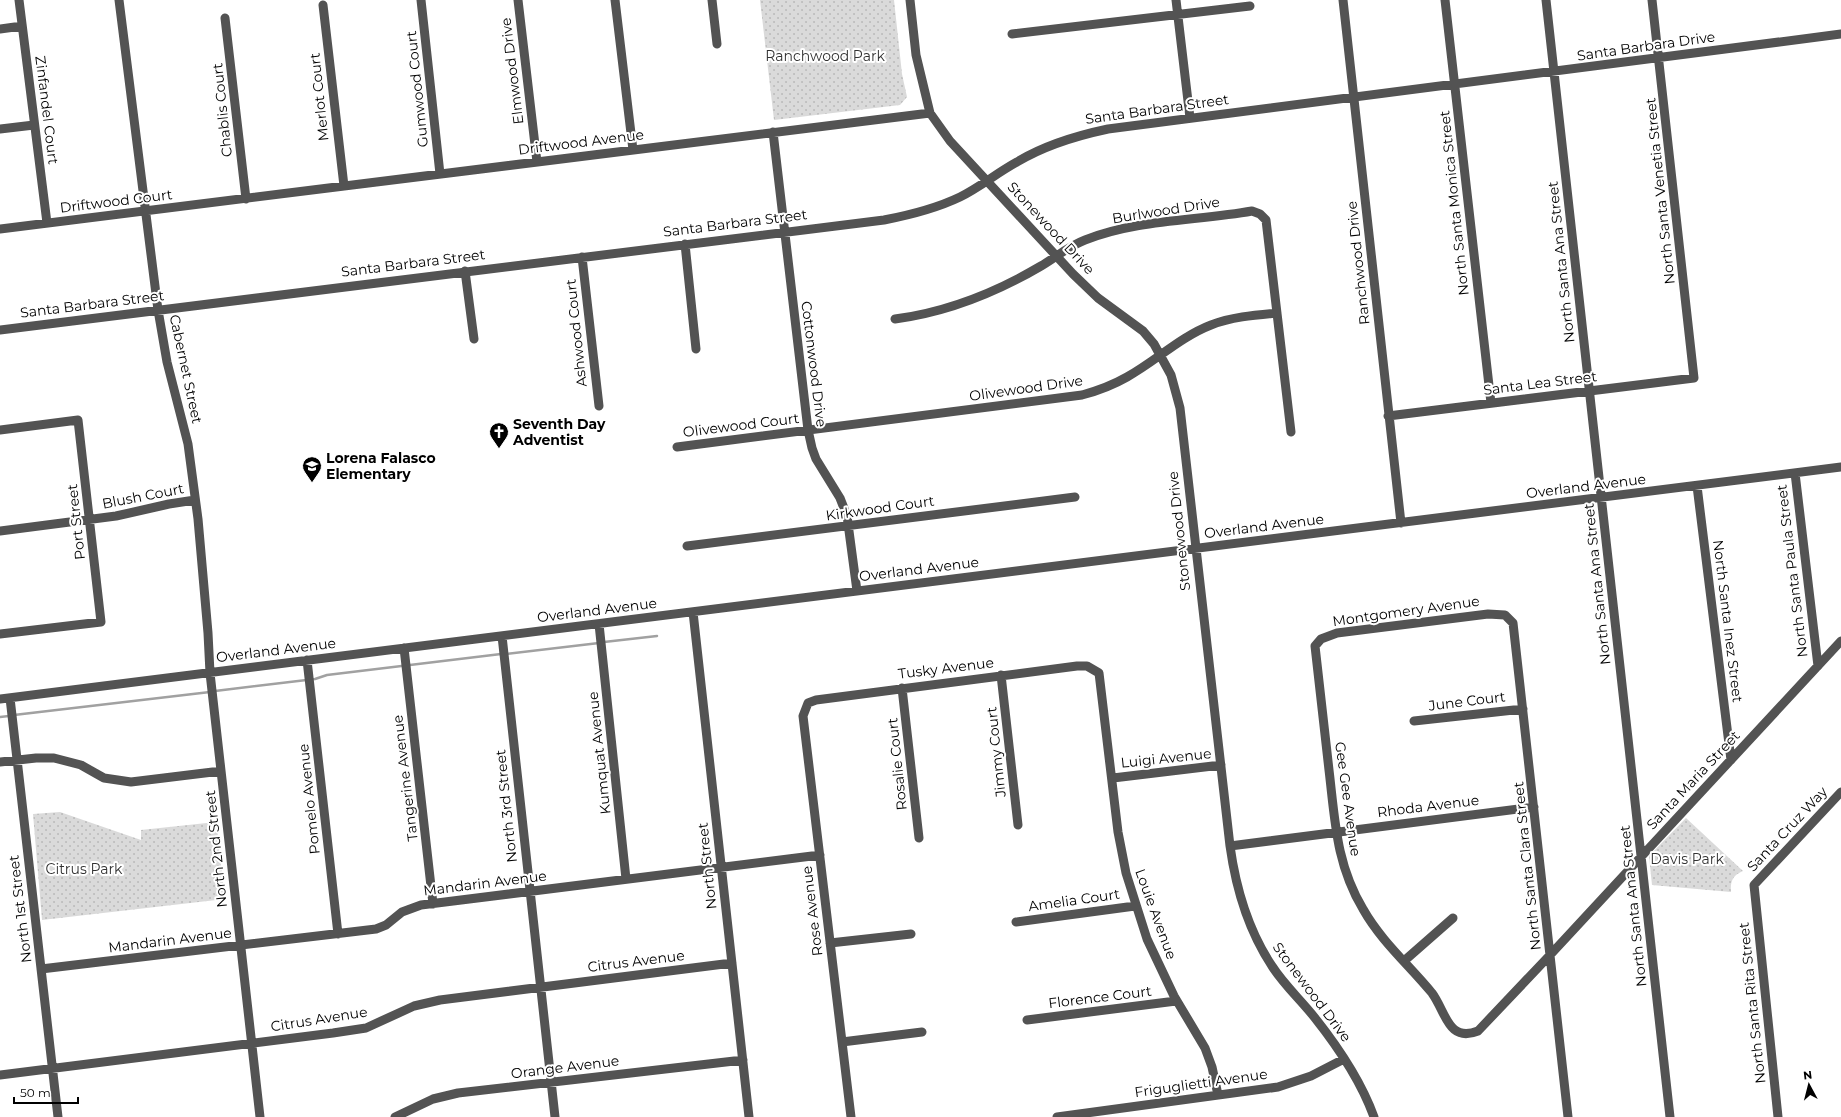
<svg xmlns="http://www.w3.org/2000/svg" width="1841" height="1117" font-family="Montserrat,sans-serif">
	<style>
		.grass { fill: url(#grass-dots) }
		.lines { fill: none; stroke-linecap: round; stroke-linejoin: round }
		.stream { stroke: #a1a1a1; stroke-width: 2.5 }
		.minor { stroke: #535353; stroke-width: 9 }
		.labels { text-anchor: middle; stroke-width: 4; stroke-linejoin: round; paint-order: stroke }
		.street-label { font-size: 14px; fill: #000; stroke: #fff }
		.park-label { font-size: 14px; fill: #313131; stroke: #fff }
		.poi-label { font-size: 14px; font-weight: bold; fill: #000; stroke: #fff; text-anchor: start }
	</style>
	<defs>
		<pattern id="grass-dots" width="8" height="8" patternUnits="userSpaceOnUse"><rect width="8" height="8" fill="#dadada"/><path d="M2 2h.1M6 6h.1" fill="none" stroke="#b9b9b9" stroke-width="1.8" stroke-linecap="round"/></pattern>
	</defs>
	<rect width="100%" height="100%" fill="#fff"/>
	<path class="grass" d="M760,0H894L902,74L907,97L900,105L774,120Z
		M60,812L141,840V830L216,822L225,899L42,920L33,814Z
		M1686,818L1743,871C1733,875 1730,881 1731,892L1652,885L1649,856Z"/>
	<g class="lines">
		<path class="stream" d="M604,642L657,636
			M506,654L599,643
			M215,691L315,679L327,675L501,654
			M14,715L210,692
			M0,717L9,716"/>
		<path class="minor" d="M19,0L47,223
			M119,0L158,310L167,362L188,444L198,519L208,633L210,673L260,1117
			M421,0L440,174
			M518,0L537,162
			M615,0L633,150
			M712,0L717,44
			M910,0L916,55L930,113L950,141L1073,274L1098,298L1143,331L1154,344L1171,375L1180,408L1230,846C1236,889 1248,930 1272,966C1284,985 1301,1000 1315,1018C1338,1047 1361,1081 1374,1117
			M1176,0L1190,118
			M1343,0L1401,523
			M1445,0L1491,403
			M1546,0L1670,1117
			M323,5L344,186
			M225,18L246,199
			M0,29L22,26
			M1012,34L1250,6
			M0,129L34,125
			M773,132L808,430L812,448L816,459L840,498L847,516L857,591
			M0,229L930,113
			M685,244L696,349
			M582,257L599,406
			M465,271L474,339
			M895,319C948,312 995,293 1041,266C1056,257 1069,246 1085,240C1138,219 1197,221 1252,211L1260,214L1266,220L1291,432
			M0,330L884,220C910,215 935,209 960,197C980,187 997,173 1017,162C1045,145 1075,136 1108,129L1841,34
			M1388,416L1694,378L1652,0
			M0,430L78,420L101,622L0,634
			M677,447L1082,395C1097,391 1113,385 1127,377C1156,361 1180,337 1211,325C1231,317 1255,315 1277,313
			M1795,473L1818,666
			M1697,486L1731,760
			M0,531L116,516L169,504L195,500
			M687,546L1075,497
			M693,612L749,1117
			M599,624L626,879
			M502,636L555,1117
			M404,648L433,904
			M307,660L338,934
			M1001,675L1018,825
			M902,688L919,838
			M10,698L58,1117
			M0,699L1841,467
			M1414,721L1523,709
			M0,762L36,758H54L81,765L104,778L131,782L221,771
			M1113,778L1221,765
			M1230,846L1534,807
			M1016,922L1135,906
			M830,943L911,934
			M1404,961L1453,918
			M41,969L376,929L386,925L402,912L421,905L820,855
			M1027,1020L1176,1001
			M842,1042L922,1032
			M0,1075L333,1033L366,1028L414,1006L440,1000L732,963
			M395,1117L433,1099L458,1093L743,1060
			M851,1117L803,716L808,703L816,700L1077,666H1087L1099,673L1118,832L1126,873L1147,939L1174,996L1205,1048L1212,1067L1218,1095
			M1057,1117L1278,1087L1311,1076L1344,1059
			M1568,1117L1513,623L1505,615L1488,614L1337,633L1321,639L1315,646C1320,687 1324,729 1329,770C1335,820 1336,864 1363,909C1381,941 1409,965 1432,993C1446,1012 1448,1043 1478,1031L1551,954L1841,641
			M1778,1117L1754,885L1841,792"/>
	</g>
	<defs>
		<symbol id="church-pin" viewBox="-11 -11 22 30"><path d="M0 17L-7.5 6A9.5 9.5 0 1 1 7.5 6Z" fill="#000" stroke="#fff"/><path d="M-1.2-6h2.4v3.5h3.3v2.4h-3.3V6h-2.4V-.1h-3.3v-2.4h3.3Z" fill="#fff"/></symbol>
		<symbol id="school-pin" viewBox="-11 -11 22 30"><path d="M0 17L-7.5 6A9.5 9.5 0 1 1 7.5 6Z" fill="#000" stroke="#fff"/><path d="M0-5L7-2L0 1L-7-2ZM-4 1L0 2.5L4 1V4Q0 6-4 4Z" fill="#fff"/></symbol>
	</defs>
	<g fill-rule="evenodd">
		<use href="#church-pin" x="488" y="421" width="22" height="30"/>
		<use href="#school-pin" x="301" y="455" width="22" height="30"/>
	</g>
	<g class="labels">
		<g class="street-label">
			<text transform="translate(1646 46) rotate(-8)" y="5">Santa Barbara Drive</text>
			<text transform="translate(512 71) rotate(-97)" y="5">Elmwood Drive</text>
			<text transform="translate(417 89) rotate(-96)" y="5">Gumwood Court</text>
			<text transform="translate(319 97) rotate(-96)" y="5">Merlot Court</text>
			<text transform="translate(1157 109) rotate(-8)" y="5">Santa Barbara Street</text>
			<text transform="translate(47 110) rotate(83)" y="5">Zinfandel Court</text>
			<text transform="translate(222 110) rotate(-96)" y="5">Chablis Court</text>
			<text transform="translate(581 142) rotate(-7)" y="5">Driftwood Avenue</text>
			<text transform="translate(1660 191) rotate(-96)" y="5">North Santa Venetia Street</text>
			<text transform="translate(116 201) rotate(-7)" y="5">Driftwood Court</text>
			<text transform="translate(1454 203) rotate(-96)" y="5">North Santa Monica Street</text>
			<text transform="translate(1166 210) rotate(-9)" y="5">Burlwood Drive</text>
			<text transform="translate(735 223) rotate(-7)" y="5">Santa Barbara Street</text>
			<text transform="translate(1051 228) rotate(47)" y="5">Stonewood Drive</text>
			<text transform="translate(1561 262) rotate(-96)" y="5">North Santa Ana Street</text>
			<text transform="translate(413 263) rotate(-7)" y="5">Santa Barbara Street</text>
			<text transform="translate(1358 263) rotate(-96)" y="5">Ranchwood Drive</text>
			<text transform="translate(92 304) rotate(-7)" y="5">Santa Barbara Street</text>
			<text transform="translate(576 333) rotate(-96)" y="5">Ashwood Court</text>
			<text transform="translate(814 364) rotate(83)" y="5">Cottonwood Drive</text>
			<text transform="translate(186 369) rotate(78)" y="5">Cabernet Street</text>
			<text transform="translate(1540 383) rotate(-7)" y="5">Santa Lea Street</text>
			<text transform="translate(1026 388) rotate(-8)" y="5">Olivewood Drive</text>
			<text transform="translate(741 425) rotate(-7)" y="5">Olivewood Court</text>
			<text transform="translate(1586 486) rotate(-7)" y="5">Overland Avenue</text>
			<text transform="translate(143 496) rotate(-11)" y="5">Blush Court</text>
			<text transform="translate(880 508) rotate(-8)" y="5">Kirkwood Court</text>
			<text transform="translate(76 522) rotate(-96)" y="5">Port Street</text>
			<text transform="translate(1264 526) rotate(-7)" y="5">Overland Avenue</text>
			<text transform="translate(1179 531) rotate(-96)" y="5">Stonewood Drive</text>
			<text transform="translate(919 569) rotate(-7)" y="5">Overland Avenue</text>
			<text transform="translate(1792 571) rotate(-97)" y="5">North Santa Paula Street</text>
			<text transform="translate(1597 584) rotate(-96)" y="5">North Santa Ana Street</text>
			<text transform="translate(597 610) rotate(-7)" y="5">Overland Avenue</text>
			<text transform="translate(1406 611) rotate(-8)" y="5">Montgomery Avenue</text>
			<text transform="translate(1728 621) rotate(83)" y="5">North Santa Inez Street</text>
			<text transform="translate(276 650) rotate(-7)" y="5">Overland Avenue</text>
			<text transform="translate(946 668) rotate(-7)" y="5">Tusky Avenue</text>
			<text transform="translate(1467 701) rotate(-7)" y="5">June Court</text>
			<text transform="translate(996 752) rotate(-96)" y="5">Jimmy Court</text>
			<text transform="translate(599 753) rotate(-96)" y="5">Kumquat Avenue</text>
			<text transform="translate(1166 758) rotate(-6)" y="5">Luigi Avenue</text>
			<text transform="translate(897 764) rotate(-96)" y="5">Rosalie Court</text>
			<text transform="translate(405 778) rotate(-97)" y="5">Tangerine Avenue</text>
			<text transform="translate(1693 780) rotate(-47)" y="5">Santa Maria Street</text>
			<text transform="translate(309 799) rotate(-96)" y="5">Pomelo Avenue</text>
			<text transform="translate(1348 799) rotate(82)" y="5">Gee Gee Avenue</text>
			<text transform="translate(506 806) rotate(-96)" y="5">North 3rd Street</text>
			<text transform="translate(1428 806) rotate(-7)" y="5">Rhoda Avenue</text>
			<text transform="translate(1787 829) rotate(-47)" y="5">Santa Cruz Way</text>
			<text transform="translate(216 849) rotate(-96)" y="5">North 2nd Street</text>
			<text transform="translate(707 866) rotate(-96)" y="5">North Street</text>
			<text transform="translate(1527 866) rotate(-96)" y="5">North Santa Clara Street</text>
			<text transform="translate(485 883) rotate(-7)" y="5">Mandarin Avenue</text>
			<text transform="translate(1074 900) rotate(-8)" y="5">Amelia Court</text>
			<text transform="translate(1633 906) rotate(-96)" y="5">North Santa Ana Street</text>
			<text transform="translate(20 909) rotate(-97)" y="5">North 1st Street</text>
			<text transform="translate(812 911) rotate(-97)" y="5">Rose Avenue</text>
			<text transform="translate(1156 914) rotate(70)" y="5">Louie Avenue</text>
			<text transform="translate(170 940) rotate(-7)" y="5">Mandarin Avenue</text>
			<text transform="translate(636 961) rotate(-7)" y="5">Citrus Avenue</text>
			<text transform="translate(1312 992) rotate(53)" y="5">Stonewood Drive</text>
			<text transform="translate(1100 997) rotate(-7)" y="5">Florence Court</text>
			<text transform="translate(1752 1003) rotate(-96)" y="5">North Santa Rita Street</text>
			<text transform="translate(319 1019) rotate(-9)" y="5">Citrus Avenue</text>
			<text transform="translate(565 1067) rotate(-7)" y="5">Orange Avenue</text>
			<text transform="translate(1201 1083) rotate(-8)" y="5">Friguglietti Avenue</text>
		</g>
		<g class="park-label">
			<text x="825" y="61">Ranchwood Park</text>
			<text x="1687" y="864">Davis Park</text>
			<text x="84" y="874">Citrus Park</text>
		</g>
		<g class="poi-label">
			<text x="513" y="429">Seventh Day<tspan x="513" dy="16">Adventist</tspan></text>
			<text x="326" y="463">Lorena Falasco<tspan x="326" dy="16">Elementary</tspan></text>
		</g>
	</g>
	<g transform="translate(1809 1085) rotate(353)" stroke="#ffffff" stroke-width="3" paint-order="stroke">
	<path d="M0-3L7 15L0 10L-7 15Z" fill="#000000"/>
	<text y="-6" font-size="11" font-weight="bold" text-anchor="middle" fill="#000000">N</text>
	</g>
	<path d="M14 1097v6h64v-6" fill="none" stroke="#000000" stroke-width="2"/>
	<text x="20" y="1097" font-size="12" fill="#000000" stroke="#ffffff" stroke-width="3" paint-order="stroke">50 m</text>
</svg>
